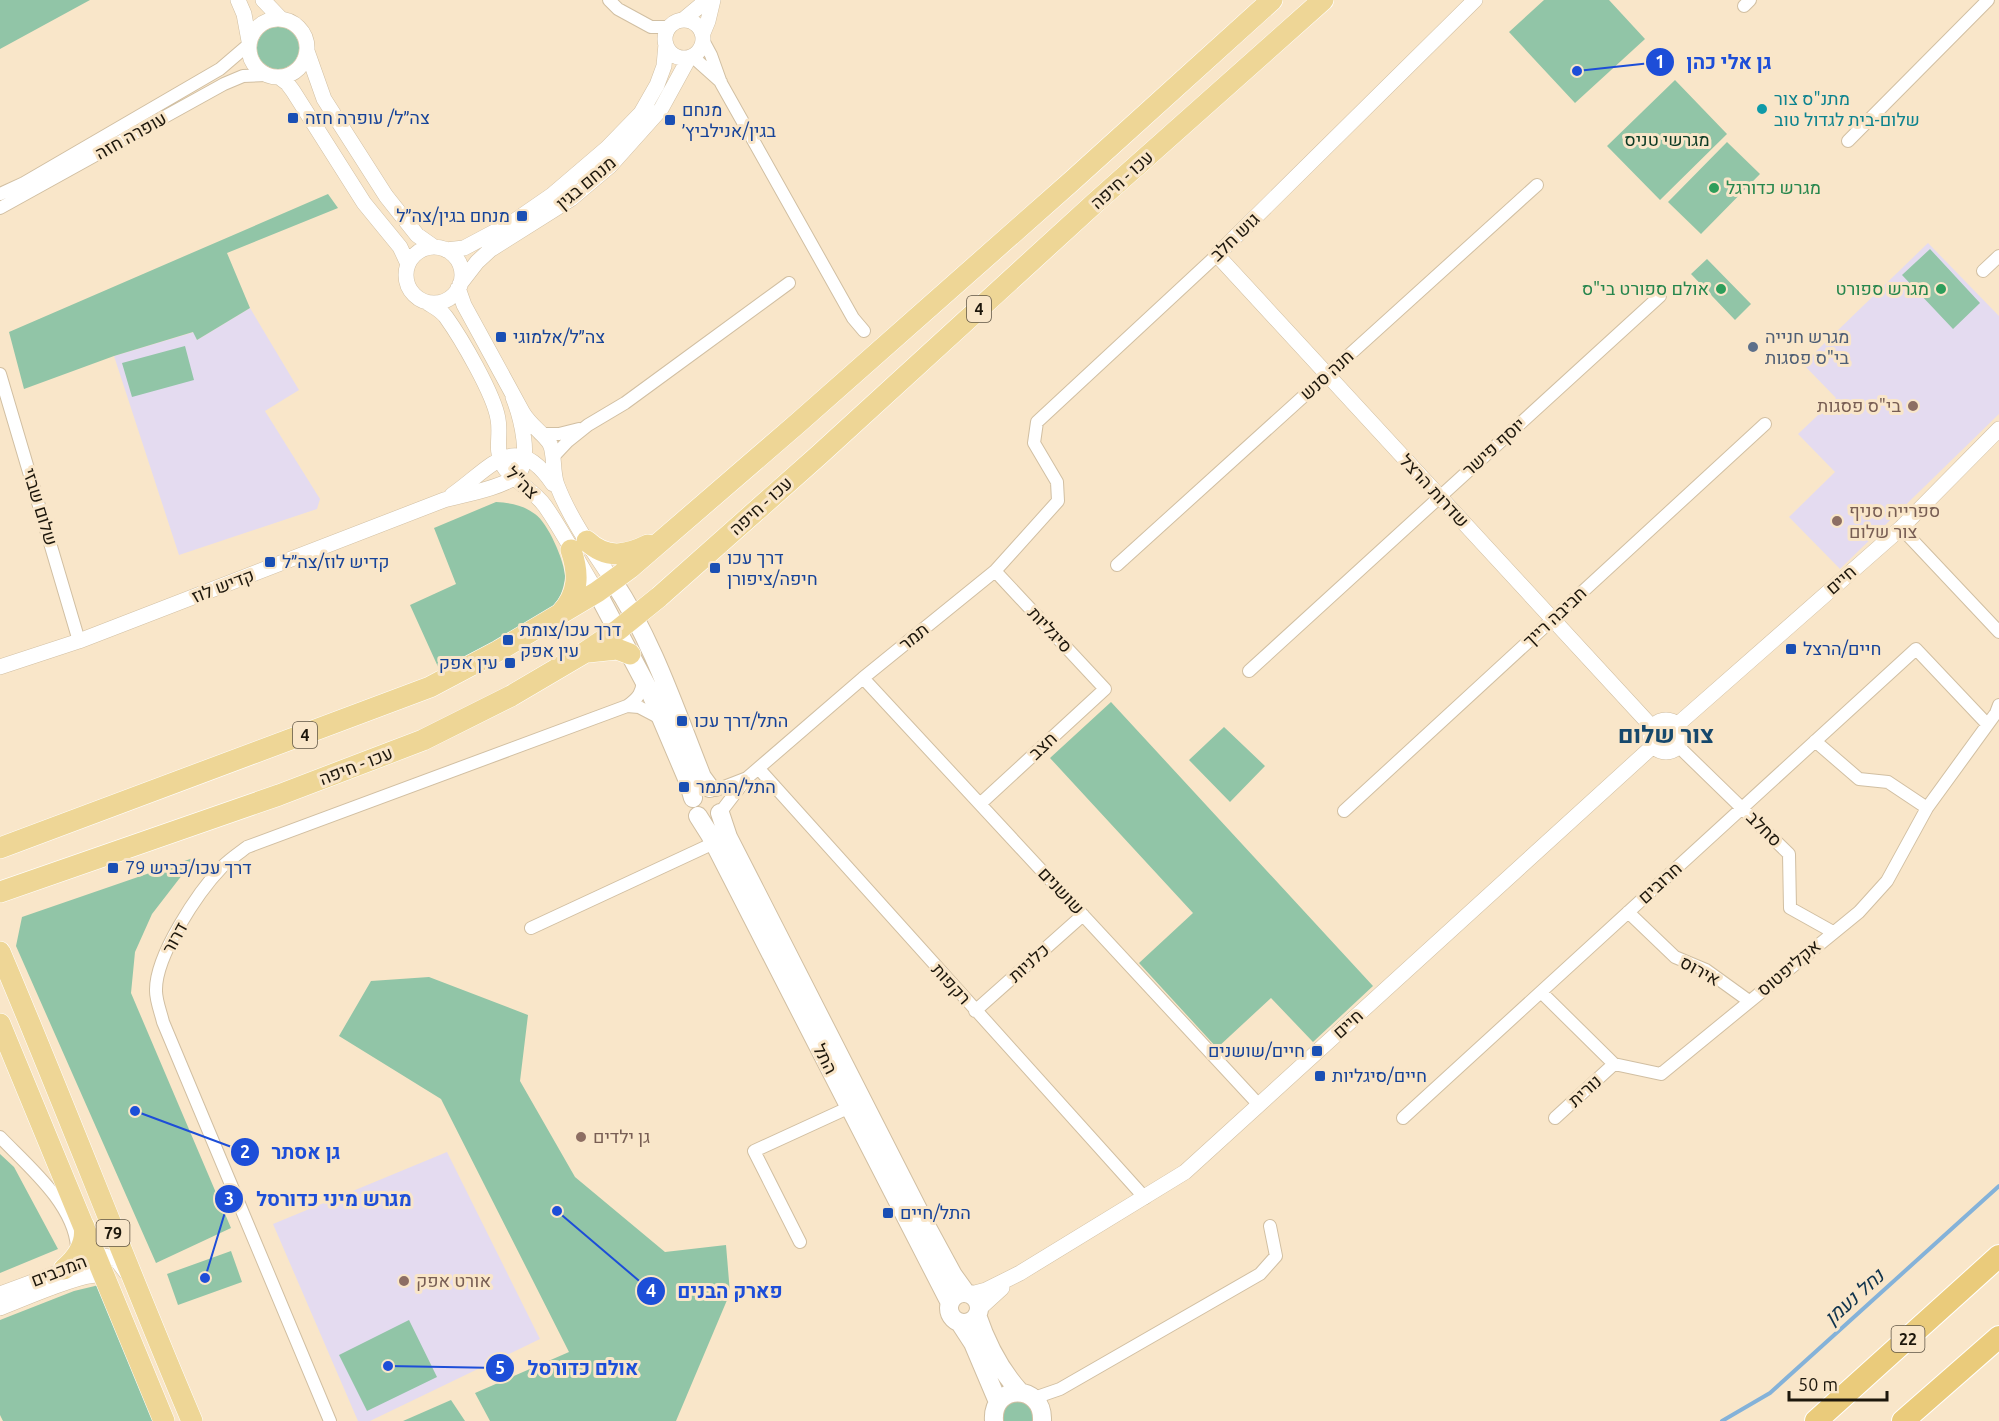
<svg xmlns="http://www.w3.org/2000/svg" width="1999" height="1421" font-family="Ubuntu,Heebo,sans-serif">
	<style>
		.education { fill: #e4dbf0 }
		.green { fill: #91c5a7 }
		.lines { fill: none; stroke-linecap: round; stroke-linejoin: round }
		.stream { stroke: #84b2d9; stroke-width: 4 }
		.minor-casing { stroke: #d1bfa2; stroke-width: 14 }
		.tertiary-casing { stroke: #d1bfa2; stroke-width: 16 }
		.secondary-casing { stroke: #d1bfa2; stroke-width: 20 }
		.trunk-casing { stroke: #fff; stroke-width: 22 }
		.motorway-casing { stroke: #fff; stroke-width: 24 }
		.minor { stroke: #fff; stroke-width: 12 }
		.tertiary { stroke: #fff; stroke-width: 15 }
		.secondary { stroke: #fff; stroke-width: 18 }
		.trunk { stroke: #eed696; stroke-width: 21 }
		.motorway { stroke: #eacb7b; stroke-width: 22 }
		.culture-dot { fill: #0f9aa8; stroke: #f9e6c9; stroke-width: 2 }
		.transit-dot { fill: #1a4fb4; stroke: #f9e6c9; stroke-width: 2 }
		.leisure-dot { fill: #2e9e5b; stroke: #f9e6c9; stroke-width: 2 }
		.service-dot { fill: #5c6f8a; stroke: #f9e6c9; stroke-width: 2 }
		.education-dot { fill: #8d6e63; stroke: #f9e6c9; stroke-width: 2 }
		.labels { text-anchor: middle; stroke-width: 6; stroke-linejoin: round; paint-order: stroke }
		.shield { fill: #f9e6c9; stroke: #5f5545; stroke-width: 1.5 }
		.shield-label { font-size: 16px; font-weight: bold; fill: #1d170c }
		.culture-label { font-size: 18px; fill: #0d838f; stroke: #f9e6c9; text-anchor: start }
		.transit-label { font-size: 18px; fill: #164399; stroke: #f9e6c9; text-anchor: start }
		.street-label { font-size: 18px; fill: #1d170c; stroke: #f9e6c9 }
		.park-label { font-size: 18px; fill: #0c3a24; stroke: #f9e6c9 }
		.leisure-label { font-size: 18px; fill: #27864d; stroke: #f9e6c9; text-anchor: end }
		.service-label { font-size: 18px; fill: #4e5e75; stroke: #f9e6c9; text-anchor: start }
		.education-label { font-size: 18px; fill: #785e54; stroke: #f9e6c9; text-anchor: start }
		.water-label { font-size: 20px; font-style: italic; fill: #0f334d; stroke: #f9e6c9 }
		.district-label { font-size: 24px; font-weight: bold; fill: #16486c; stroke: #f9e6c9 }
		.leader { fill: none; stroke: #1d4ed8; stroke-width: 2 }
		.callout-dot { fill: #1d4ed8; stroke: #f9e6c9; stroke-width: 2 }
		.mark-label { font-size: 18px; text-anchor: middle; font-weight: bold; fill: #fff }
		.callout-label { font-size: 20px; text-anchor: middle; font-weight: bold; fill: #1d4ed8; stroke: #f9e6c9; stroke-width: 6; stroke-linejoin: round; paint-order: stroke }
	</style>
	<rect width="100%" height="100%" fill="#f9e6c9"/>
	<path class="education" d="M1928,243L1999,316V414L1840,569L1789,517L1835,472L1798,434L1836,398L1803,364Z
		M250,308L299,390L265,411L320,499L317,509L179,555L114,356L194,332L197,340Z
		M447,1152L540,1339L370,1421H358L273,1224Z"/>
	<path class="green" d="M0,0H90L0,49Z
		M1544,0H1609L1645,39L1575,103L1509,32Z
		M257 48a21 21 0 1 1 42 0a21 21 0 1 1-42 0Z
		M1675,80L1727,134L1660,200L1607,146Z
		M1727,142L1760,174L1701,234L1668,202Z
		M328,194L338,208L227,253L250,308L197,340L193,332L114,356L24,389L9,332Z
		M1930,249L1980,303L1953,329L1902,275Z
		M1707,259L1751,304L1735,320L1691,274Z
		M185,346L194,380L132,397L122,363Z
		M496,502C511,503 523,505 535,514C548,523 564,560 565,576C565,582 562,593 559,598C553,608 544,614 536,621L439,669L410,605L456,584L434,528Z
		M1111,702L1373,986L1313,1042L1271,998L1217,1048L1139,963L1193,913L1050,758Z
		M1224,727L1265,766L1230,802L1189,760Z
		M196,857L152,914L135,952L131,993L231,1228L156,1263L16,946L22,917Z
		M429,977L528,1015L520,1081L575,1177L665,1252L726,1245L730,1293L676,1421H490L475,1393L569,1352L441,1099L339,1036L371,981Z
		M0,1154L14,1167L58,1249L0,1273Z
		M231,1251L242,1282L178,1305L167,1274Z
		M99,1285L160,1421H3L0,1415V1320L74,1291Z
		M409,1320L437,1377L367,1411L339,1355Z
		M451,1400L465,1421H403Z
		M1014,1400L1030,1405L1034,1421H1001L1003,1407Z"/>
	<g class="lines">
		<path class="stream" d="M1722,1421L1770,1393L1999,1186"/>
		<defs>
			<path id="minor" d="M609,0L618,9L651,27H669
				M1744,6L1750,0
				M704,42L711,55L721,83L853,318L864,331
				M693,57L721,82
				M1848,141L1988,0
				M0,194L24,183L220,69L248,45
				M0,208L224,84L243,76L266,75
				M1983,271L1999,256
				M0,374L79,641
				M540,434H559L579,429
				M552,458L568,441L588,425L625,403L789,283
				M1901,528L1999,632
				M1117,565L1537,185
				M1249,671L1660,296
				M863,678L1259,1105
				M627,706L639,707L660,718
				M1815,741L1859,779L1888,782L1927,808
				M1678,746L1789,854L1790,908L1833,932
				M759,769L1145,1198
				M716,790L747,778L863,678L995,571L1058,501L1057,482L1034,443L1037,422L1217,255
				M980,804L1105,689L995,571
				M723,809L746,779
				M1344,811L1765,424
				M1628,912L1675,957L1706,970L1749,1001
				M531,928L714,843
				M1541,992L1614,1064L1661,1074L1859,912L1887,881L1927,808L1996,713L1999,705
				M975,1011L1083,915
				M1403,1118L1916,649L1987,724
				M1555,1118L1614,1064
				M0,1137C28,1166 74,1204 77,1247
				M800,1242L754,1151L850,1107H857
				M1034,1398L1060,1389L1260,1274L1276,1256L1270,1226
				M330,1421L163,1022C161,1013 156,1001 156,991C155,956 198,892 222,867C230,859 239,853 247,847L627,706C637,699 644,692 642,678"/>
			<path id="tertiary" d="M238,0L244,14L249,41
				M263,0L281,19
				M1475,0L1217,255L1652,727
				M249 48a29 29 0 1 1 58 0a29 29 0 1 1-58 0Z
				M665 39a19 19 0 1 1 38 0a19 19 0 1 1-38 0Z
				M683,20L707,0
				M703,33L708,21L713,0
				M307,51L324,99L386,196L417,235L434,247
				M279,77L287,83L293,91L364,203L400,247L408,264
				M406 275a28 28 0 1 1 56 0a28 28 0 1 1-56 0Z
				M446,250L464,248L513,222L552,195L607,148L641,113L657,85L664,66L666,44
				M460,284L477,262L490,250L571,199L610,166L661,109L689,58
				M458,288L464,305L523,413C530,425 545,435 550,444C555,454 552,472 557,485C570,519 593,551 613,581
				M428,303C434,307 441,310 446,317C461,338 494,394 498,419C501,434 495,450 502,464C510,479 533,489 545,506C564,533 579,564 597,592
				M452,495C491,468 515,428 553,484
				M0,667L79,641L444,500C462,495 501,488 515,477C534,463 520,415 513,397
				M1650 736a16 16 0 1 1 32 0a16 16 0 1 1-32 0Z
				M1677,725L1901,528L1999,429
				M0,1294L103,1256L115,1258L126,1272
				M971,1294L986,1290L1020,1273L1185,1172L1653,746
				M0,1308C19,1301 87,1270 103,1276
				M979,1309L1002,1288"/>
			<path id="secondary" d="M613,581C652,639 676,712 702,777L710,788
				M597,592L651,694L688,781L693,798
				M720,813L728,837L928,1229L953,1275L966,1293
				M698,816L710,835L950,1303
				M949 1308a15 15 0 1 1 30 0a15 15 0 1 1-30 0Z
				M977,1315C986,1342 1001,1371 1020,1392
				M960,1323L973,1343L998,1402
				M994,1421C991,1383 1044,1383 1042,1421"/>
			<path id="trunk" d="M587,541C606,559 626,556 648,545
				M561,613C579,594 579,574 571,550
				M588,652L617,649L630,654
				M0,848L430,687L498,651L597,592L630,568L798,423L1073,180L1272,0
				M0,892L279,795L423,740L511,696L584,653L618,630L659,597L819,455L1097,201L1323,0
				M0,952C66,1107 126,1266 192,1421
				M0,1024L164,1421
				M64,1269C77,1258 87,1243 84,1226"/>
			<path id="motorway" d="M1816,1421L1999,1256
				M1903,1421L1999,1337"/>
		</defs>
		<use href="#minor" class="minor-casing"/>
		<use href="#tertiary" class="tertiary-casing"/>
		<use href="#secondary" class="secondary-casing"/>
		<use href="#trunk" class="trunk-casing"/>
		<use href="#motorway" class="motorway-casing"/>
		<use href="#minor" class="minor"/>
		<use href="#tertiary" class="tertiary"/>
		<use href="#secondary" class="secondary"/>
		<use href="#trunk" class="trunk"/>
		<use href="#motorway" class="motorway"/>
	</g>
	<circle class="culture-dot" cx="1762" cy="109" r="6"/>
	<g class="transit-dot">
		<rect x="287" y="112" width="12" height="12" rx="3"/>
		<rect x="664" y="114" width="12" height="12" rx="3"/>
		<rect x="516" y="210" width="12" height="12" rx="3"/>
		<rect x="495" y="331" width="12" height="12" rx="3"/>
		<rect x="264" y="556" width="12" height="12" rx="3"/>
		<rect x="709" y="562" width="12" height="12" rx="3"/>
		<rect x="502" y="634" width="12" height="12" rx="3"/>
		<rect x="1785" y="643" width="12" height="12" rx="3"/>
		<rect x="504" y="657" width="12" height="12" rx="3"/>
		<rect x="676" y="715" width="12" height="12" rx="3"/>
		<rect x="678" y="781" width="12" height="12" rx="3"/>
		<rect x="107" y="862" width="12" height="12" rx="3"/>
		<rect x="1311" y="1045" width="12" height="12" rx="3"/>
		<rect x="1314" y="1070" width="12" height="12" rx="3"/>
		<rect x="882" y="1207" width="12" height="12" rx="3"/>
	</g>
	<g class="leisure-dot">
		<circle cx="1714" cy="188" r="6"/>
		<circle cx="1721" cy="289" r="6"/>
		<circle cx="1941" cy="289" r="6"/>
	</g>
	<circle class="service-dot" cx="1753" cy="347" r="6"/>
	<g class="education-dot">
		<circle cx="1913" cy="406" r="6"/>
		<circle cx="1837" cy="521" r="6"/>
		<circle cx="581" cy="1137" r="6"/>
		<circle cx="404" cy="1281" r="6"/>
	</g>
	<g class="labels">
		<g class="shield">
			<rect x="967" y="296" width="24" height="26" rx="4.5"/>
			<rect x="293" y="722" width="24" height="26" rx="4.5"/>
			<rect x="96.5" y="1220" width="33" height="26" rx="4.5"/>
			<rect x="1891.5" y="1326" width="33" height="26" rx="4.5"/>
		</g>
		<g class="shield-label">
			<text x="979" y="315">4</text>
			<text x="305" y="741">4</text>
			<text x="113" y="1239">79</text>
			<text x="1908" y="1345">22</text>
		</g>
		<g class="culture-label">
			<text x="1774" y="105">מתנ"ס צור<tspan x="1774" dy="21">שלום-בית לגדול טוב</tspan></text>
		</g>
		<g class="transit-label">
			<text x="682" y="116">מנחם<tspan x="682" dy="21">בגין/אנילביץ׳</tspan></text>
			<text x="305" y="124">צה״ל/ עופרה חזה</text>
			<text x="510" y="222" text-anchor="end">מנחם בגין/צה״ל</text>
			<text x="513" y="343">צה״ל/אלמוגי</text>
			<text x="727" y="564">דרך עכו<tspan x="727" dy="21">חיפה/ציפורן</tspan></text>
			<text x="282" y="568">קדיש לוז/צה״ל</text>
			<text x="520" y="636">דרך עכו/צומת<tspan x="520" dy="21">עין אפק</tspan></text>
			<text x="1803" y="655">חיים/הרצל</text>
			<text x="498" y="669" text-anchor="end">עין אפק</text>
			<text x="694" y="727">התל/דרך עכו</text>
			<text x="696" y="793">התל/התמר</text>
			<text x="125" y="874">דרך עכו/כביש 79</text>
			<text x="1305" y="1057" text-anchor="end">חיים/שושנים</text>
			<text x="1332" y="1082">חיים/סיגליות</text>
			<text x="900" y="1219">התל/חיים</text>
		</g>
		<g class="street-label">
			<text transform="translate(131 136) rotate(-29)" y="6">עופרה חזה</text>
			<text transform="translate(1122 180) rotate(-42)" y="6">עכו - חיפה</text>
			<text transform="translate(586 183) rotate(-40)" y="6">מנחם בגין</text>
			<text transform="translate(1235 237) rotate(-44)" y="6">גוש חלב</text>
			<text transform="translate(1327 375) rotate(-42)" y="6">חנה סנש</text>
			<text transform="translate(1494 447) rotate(-42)" y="6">יוסף פישר</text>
			<text transform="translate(522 483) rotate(44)" y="6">צה"ל</text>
			<text transform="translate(1434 491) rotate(47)" y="6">שדרות הרצל</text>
			<text transform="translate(761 506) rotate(-42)" y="6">עכו - חיפה</text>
			<text transform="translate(40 507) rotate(73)" y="6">שלום שבזי</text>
			<text transform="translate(1841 580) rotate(-41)" y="6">חיים</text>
			<text transform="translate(223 586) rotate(-21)" y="6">קדיש לוז</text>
			<text transform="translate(1555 617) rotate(-43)" y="6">חביבה רייך</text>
			<text transform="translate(1050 630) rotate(47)" y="6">סיגליות</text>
			<text transform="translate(914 637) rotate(-39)" y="6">תמר</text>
			<text transform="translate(1043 746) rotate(-43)" y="6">חצב</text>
			<text transform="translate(356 766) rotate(-21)" y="6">עכו - חיפה</text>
			<text transform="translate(1764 829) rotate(45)" y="6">סחלב</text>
			<text transform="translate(1660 883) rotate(-42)" y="6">חרובים</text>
			<text transform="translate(1061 891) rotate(47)" y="6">שושנים</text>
			<text transform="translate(175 938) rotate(-61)" y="6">דרור</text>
			<text transform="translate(1029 963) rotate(-42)" y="6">כלניות</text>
			<text transform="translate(1789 968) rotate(-40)" y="6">אקליפטוס</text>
			<text transform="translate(1700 971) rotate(29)" y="6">אירוס</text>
			<text transform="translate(951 984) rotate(48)" y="6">רקפות</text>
			<text transform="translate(1348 1024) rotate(-42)" y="6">חיים</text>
			<text transform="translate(825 1059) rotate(63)" y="6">התל</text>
			<text transform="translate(1585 1091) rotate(-42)" y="6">נורית</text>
			<text transform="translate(59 1271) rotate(-21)" y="6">המכבים</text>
		</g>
		<g class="park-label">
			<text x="1667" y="146">מגרשי טניס</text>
		</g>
		<g class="leisure-label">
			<text x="1726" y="194" text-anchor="start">מגרש כדורגל</text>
			<text x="1709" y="295">אולם ספורט בי"ס</text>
			<text x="1929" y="295">מגרש ספורט</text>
		</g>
		<g class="service-label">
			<text x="1765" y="343">מגרש חנייה<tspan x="1765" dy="21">בי"ס פסגות</tspan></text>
		</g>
		<g class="education-label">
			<text x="1901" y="412" text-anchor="end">בי"ס פסגות</text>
			<text x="1849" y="517">ספרייה סניף<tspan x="1849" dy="21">צור שלום</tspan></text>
			<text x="593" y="1143">גן ילדים</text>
			<text x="416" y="1287">אורט אפק</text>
		</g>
		<g class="water-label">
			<text transform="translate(1854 1297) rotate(-42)" y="7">נחל נעמן</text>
		</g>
		<g class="district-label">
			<text x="1666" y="743">צור שלום</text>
		</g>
	</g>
	<path class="leader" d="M1577 71L1660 62M135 1111L245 1152M205 1278L229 1199M557 1211L651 1291M388 1366L500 1368"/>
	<g class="callout-dot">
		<circle cx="1577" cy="71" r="6"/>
		<circle cx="135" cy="1111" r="6"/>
		<circle cx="205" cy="1278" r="6"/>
		<circle cx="557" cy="1211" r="6"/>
		<circle cx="388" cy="1366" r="6"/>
		<circle cx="1660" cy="62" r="15"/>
		<circle cx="245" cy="1152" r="15"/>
		<circle cx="229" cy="1199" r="15"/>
		<circle cx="651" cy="1291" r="15"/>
		<circle cx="500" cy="1368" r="15"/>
	</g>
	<g class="mark-label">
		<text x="1660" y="68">1</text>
		<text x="245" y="1158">2</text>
		<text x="229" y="1205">3</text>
		<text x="651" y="1297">4</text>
		<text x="500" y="1374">5</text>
	</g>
	<g class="callout-label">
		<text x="1729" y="69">גן אלי כהן</text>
		<text x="306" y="1159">גן אסתר</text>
		<text x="334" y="1206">מגרש מיני כדורסל</text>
		<text x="730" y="1298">פארק הבנים</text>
		<text x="583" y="1375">אולם כדורסל</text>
	</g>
	<path d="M1789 1391v9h98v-9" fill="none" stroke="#1d170c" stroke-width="3"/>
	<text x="1798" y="1391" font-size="18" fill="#1d170c" stroke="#f9e6c9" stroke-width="4.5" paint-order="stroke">50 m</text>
</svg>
